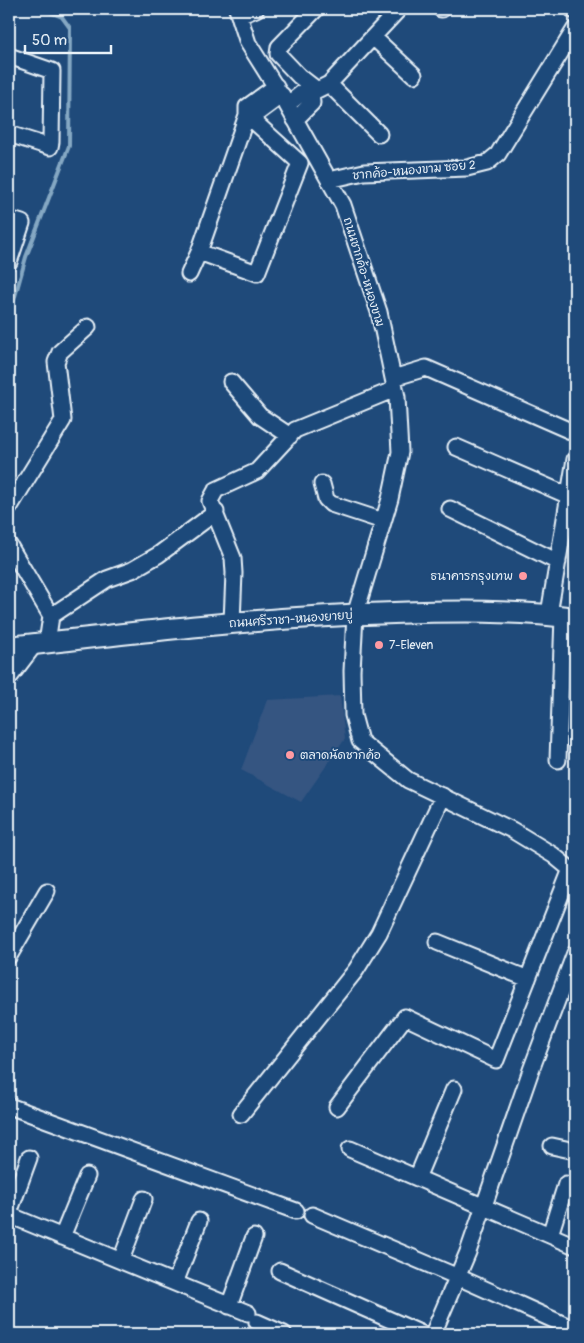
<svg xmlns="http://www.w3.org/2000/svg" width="584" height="1343" font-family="Pangolin,'Playpen Sans Thai',sans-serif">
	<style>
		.built { fill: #345481 }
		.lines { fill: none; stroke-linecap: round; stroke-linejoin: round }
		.stream { stroke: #85a8c3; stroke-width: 4 }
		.minor-casing { stroke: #e8f1f8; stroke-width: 19 }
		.major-casing { stroke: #e8f1f8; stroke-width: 24 }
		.minor { stroke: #1f4a7a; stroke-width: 15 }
		.major { stroke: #1f4a7a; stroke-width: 20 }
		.poi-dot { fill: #ff9aa2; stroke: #1f4a7a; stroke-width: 2 }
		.labels { text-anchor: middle; stroke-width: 4; stroke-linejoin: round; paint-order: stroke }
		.street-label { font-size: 12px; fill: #e8f1f8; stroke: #1f4a7a }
		.poi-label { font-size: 12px; fill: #e8f1f8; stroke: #1f4a7a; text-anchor: start }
	</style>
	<rect width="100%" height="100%" fill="#1f4a7a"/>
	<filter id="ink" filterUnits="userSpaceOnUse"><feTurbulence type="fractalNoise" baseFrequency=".02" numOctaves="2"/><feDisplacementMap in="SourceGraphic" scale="10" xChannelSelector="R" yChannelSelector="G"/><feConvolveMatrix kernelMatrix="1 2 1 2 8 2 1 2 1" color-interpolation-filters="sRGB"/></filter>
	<g filter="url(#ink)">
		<path class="built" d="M340,696L345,739L301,802L241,770L267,700Z"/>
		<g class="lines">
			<path class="stream" d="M9,318L26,257L69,146L70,28L62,17L42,9"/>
			<defs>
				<path id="minor" d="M237,9L248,43L287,105L343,205L379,312L397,397L400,452L390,499L355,615L352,671L353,715L360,741L408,780L512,830L553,855L575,873
					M316,9L279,47L278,54L299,76L317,90
					M441,9H442
					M572,9L575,11
					M239,16L256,9
					M373,37L414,75
					M9,56L52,71L51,142L50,147L9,134
					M329,84L379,134
					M276,86L247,107V115L259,112L282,95
					M287,105L303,92L311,93L329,84L399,9
					M295,120L312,103L311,93
					M329,180L364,172L467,168L487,163L498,154L575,29
					M9,219L22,223L9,262
					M189,274L199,252L247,115L300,163L257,273L199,252
					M393,378L426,368L575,433
					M231,382L260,416L290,436
					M456,447L569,496
					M322,484L326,499L331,504L383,521
					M9,508L63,420L56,362L60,352L88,327
					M450,509L558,562
					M9,545L51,616
					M549,614L575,459
					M232,622L234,573L233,558L210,501L216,490L257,471L295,430L395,389
					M47,643L51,616L107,579L132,570L158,555L216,512
					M9,678L35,644
					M558,760L563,616
					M437,942L528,979
					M9,956L47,891
					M9,1106L296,1211
					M337,1107L405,1017L496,1060L571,869
					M241,1114L356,970L379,933L443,796
					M552,1146L575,1151
					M350,1149L575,1246
					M417,1178L454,1089
					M9,1213L29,1158
					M9,1215L248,1313
					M312,1215L458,1277L567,1326
					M550,1235L566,1184
					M62,1237L87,1176
					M121,1260L144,1199
					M280,1271L422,1334
					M175,1283L199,1221
					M229,1306L254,1237
					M257,1322L284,1334
					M433,1334L468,1252L531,1070L575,953"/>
				<path id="major" d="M9,647C137,632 265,617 394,613C454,611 516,610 575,618"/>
			</defs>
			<use href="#minor" class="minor-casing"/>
			<use href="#major" class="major-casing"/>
			<use href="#minor" class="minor"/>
			<use href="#major" class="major"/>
		</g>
	</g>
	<g class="poi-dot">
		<circle cx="523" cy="576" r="5"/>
		<circle cx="379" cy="645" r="5"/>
		<circle cx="290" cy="755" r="5"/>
	</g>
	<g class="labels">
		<g class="street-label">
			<text transform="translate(414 170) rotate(-5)" y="4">ชากค้อ-หนองขาม ซอย 2</text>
			<text transform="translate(364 272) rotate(73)" y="4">ถนนชากค้อ-หนองขาม</text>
			<text transform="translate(291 619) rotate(-4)" y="4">ถนนศรีราชา-หนองยายบู่</text>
		</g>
		<g class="poi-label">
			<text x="513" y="580" text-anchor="end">ธนาคารกรุงเทพ</text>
			<text x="389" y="649">7-Eleven</text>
			<text x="300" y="759">ตลาดนัดชากค้อ</text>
		</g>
	</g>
	<rect width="584" height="1343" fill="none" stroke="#1f4a7a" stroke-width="30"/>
	<rect x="15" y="15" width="554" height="1313" fill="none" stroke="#e8f1f8" stroke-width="2" filter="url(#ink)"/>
	<path d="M25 45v8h86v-8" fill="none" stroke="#e8f1f8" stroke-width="2.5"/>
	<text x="32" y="45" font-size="15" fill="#e8f1f8" stroke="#1f4a7a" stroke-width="4" paint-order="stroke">50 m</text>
</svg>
